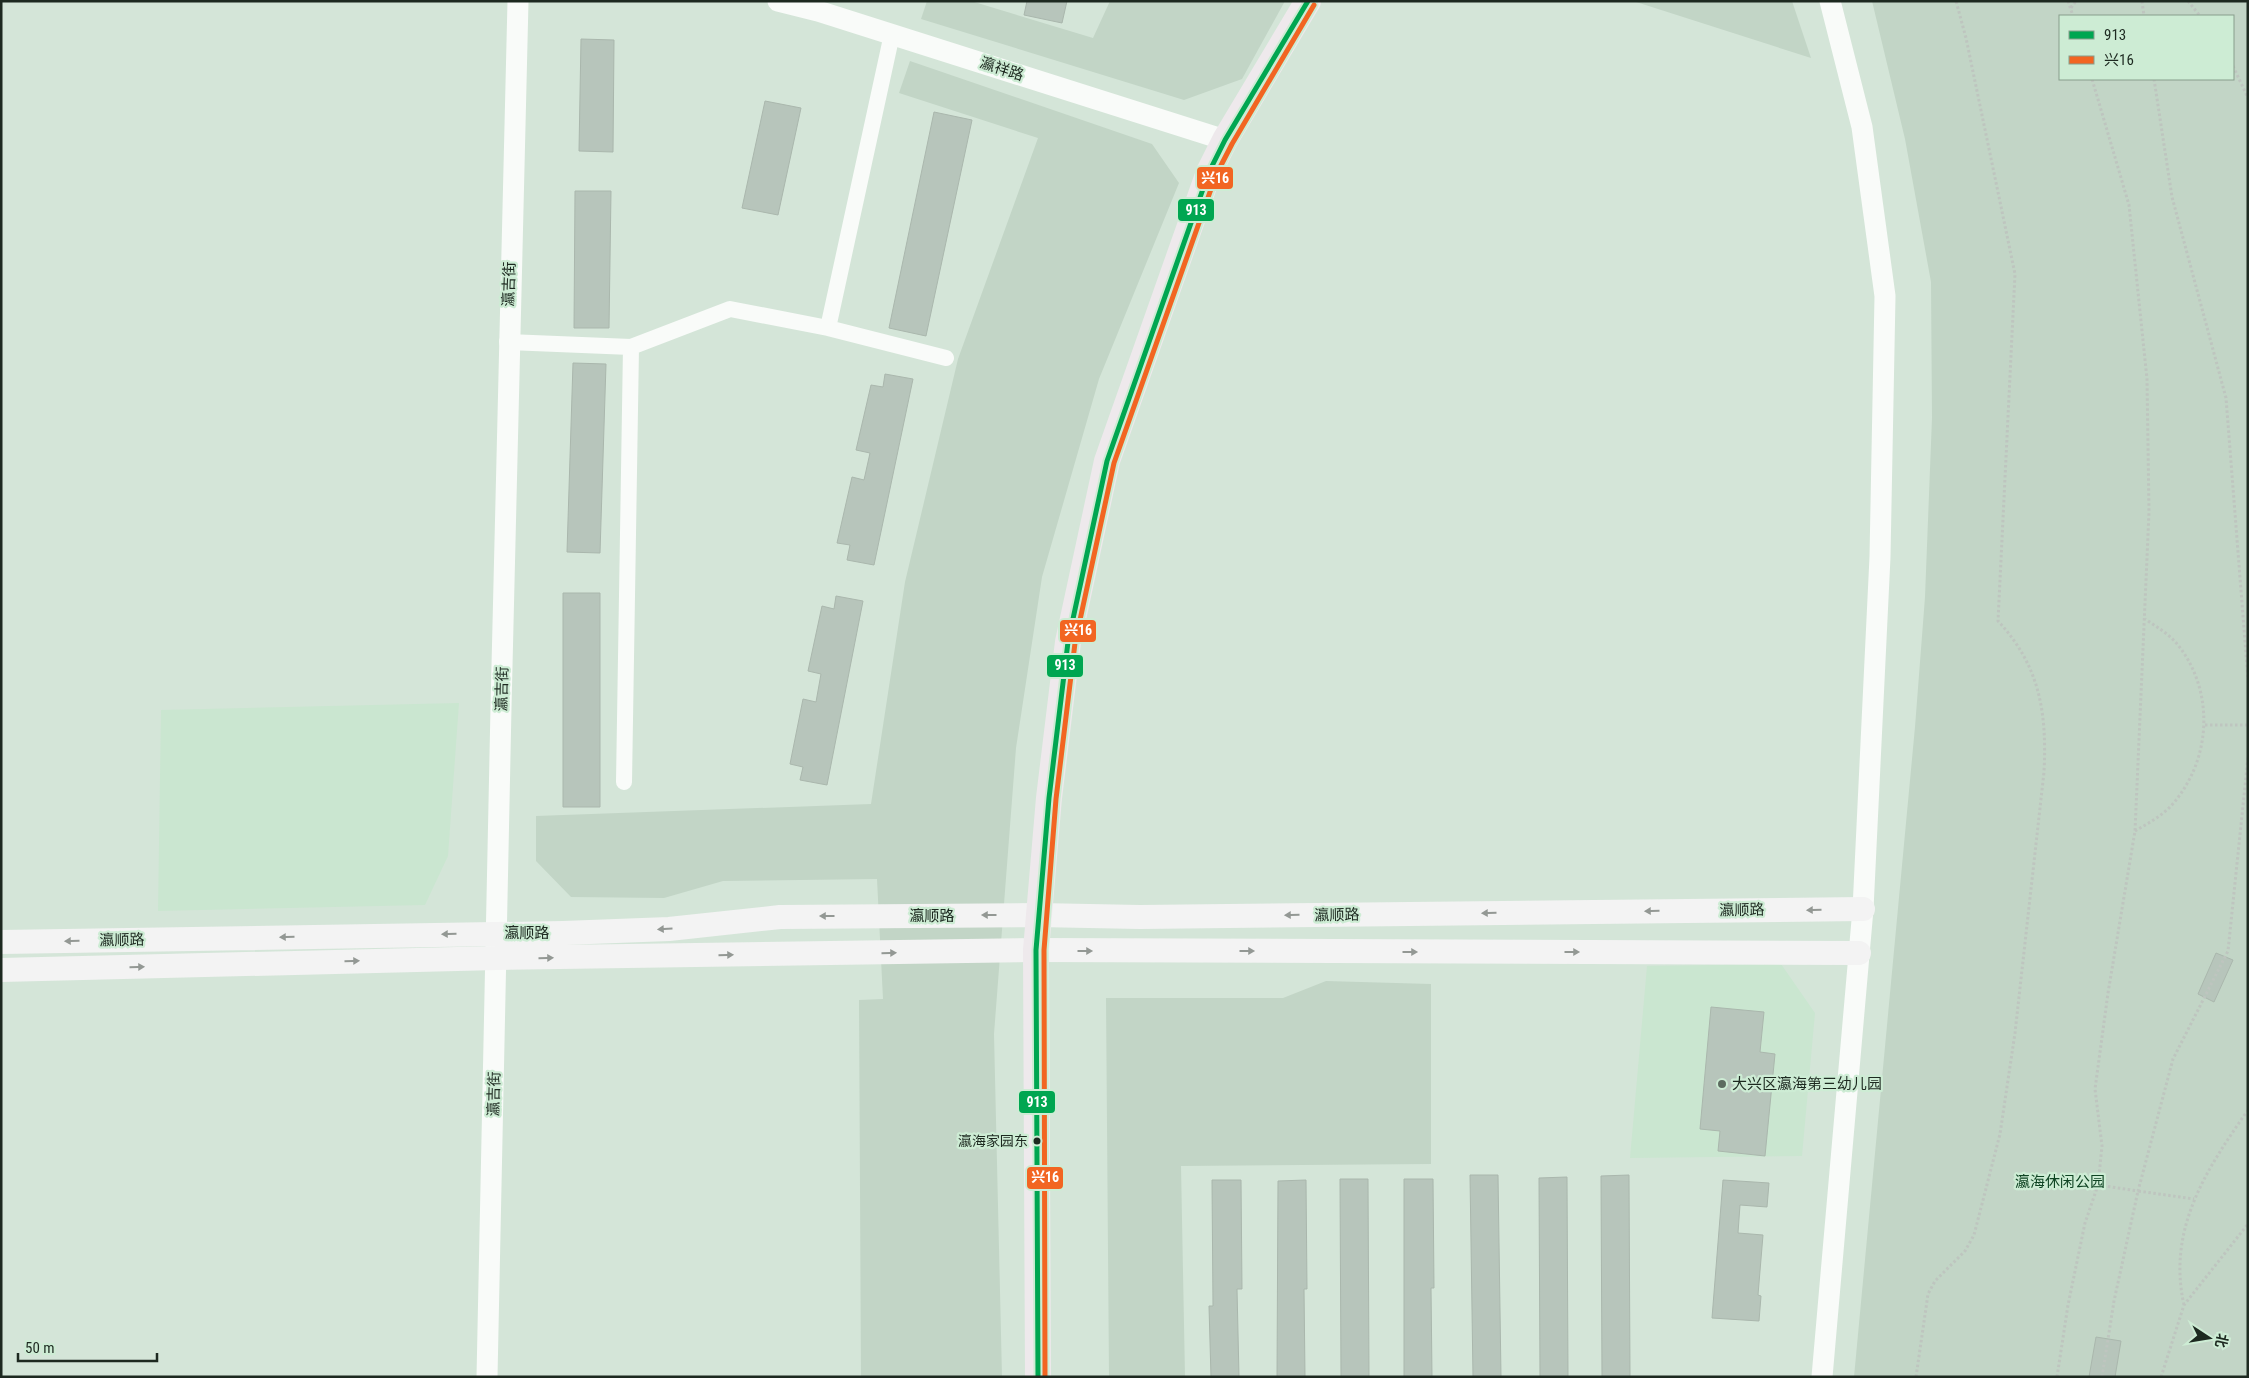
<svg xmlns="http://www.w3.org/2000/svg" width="2249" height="1378" font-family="'Roboto Condensed','Noto Sans SC',sans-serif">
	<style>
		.built { fill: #cae6d0 }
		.green { fill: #c2d5c6; fill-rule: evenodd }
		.building { fill: #b7c5bb; stroke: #aab7ad }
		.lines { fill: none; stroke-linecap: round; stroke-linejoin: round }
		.path { stroke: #bec5bf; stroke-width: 3; stroke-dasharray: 2.5 2.5; stroke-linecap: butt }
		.minor { stroke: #f9fbf9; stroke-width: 16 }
		.tertiary { stroke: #f9fbf9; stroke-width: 21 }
		.secondary { stroke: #f3f3f3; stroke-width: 24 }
		.primary { stroke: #eee9ec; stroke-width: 26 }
		.bus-1-casing { stroke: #cdecd4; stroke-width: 9 }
		.bus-2-casing { stroke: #cdecd4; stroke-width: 9 }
		.bus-1 { stroke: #00a651; stroke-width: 5 }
		.bus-2 { stroke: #f26522; stroke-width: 5 }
		.oneway { fill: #939894 }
		.poi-dot { fill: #5d6b60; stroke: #cdecd4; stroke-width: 2 }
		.bus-dot { fill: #1d2920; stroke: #cdecd4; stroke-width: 2 }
		.labels { text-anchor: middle; stroke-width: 4.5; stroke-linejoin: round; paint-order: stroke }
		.bus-label { font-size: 14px; fill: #1d2920; stroke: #cdecd4; text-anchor: end }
		.street-label { font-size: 15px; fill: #1d2920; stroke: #cdecd4 }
		.poi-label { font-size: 15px; fill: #1d2920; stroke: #cdecd4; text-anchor: start }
		.park-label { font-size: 15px; fill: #0f4423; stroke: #cdecd4 }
		.line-badge { stroke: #cdecd4; stroke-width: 2 }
		.badge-label { font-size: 14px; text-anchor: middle; font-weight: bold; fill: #fff }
	</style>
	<rect width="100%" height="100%" fill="#d4e5d8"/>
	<path class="built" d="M459,703L448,856L425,905L158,911L161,710Z
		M1781,964L1815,1013L1802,1156L1630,1158L1647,966Z"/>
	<path class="green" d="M927,1H971L1093,38L1110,1H1285L1242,79L1184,100L921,19Z
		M1633,1H1792L1811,58Z
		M1872,1H2248V1377H1854L1915,727L1925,597L1932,418L1931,282L1905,139ZM2060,16H2233V79H2060Z
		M910,61L1152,144L1179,183L1099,379L1042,577L1016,748L994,1034L1002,1377H861L859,1000L883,999L877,879L723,881L664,898L571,897L536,861V816L871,804L905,582L958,359L1038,138L899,93Z
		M1326,981L1431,984V1164L1181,1166L1185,1377H1109L1106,998H1283Z"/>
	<path class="building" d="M1027,1H1067L1062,23L1024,15Z
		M581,39L614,40L613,152L579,151Z
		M765,101L801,108L778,215L742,208Z
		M934,112L972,120L926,336L889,328Z
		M575,191H611L609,328H574Z
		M573,363L606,364L600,553L567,552Z
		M885,374L913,379L874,565L847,560L850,545L837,543L852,477L864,480L870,453L856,450L871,385L883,387Z
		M563,593H600V807H563Z
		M836,596L863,601L827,785L800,780L803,767L790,764L803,699L816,702L821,674L808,671L822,606L834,609Z
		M2216,953L2233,960L2214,1002L2198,994Z
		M1711,1007L1764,1012L1760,1052L1775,1054L1765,1156L1718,1151L1720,1131L1700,1129Z
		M1470,1175H1498L1501,1377H1473Z
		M1629,1175L1630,1377H1602L1601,1176Z
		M1567,1177L1568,1377H1540L1539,1178Z
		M1340,1179H1368L1369,1377H1341Z
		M1404,1179H1433L1434,1288H1431L1432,1377H1404Z
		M1212,1180H1241L1242,1289H1237L1239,1377H1211L1209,1306H1213Z
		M1306,1180L1307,1289H1304L1305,1377H1277L1278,1181Z
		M1723,1180L1769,1183L1767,1207L1740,1205L1738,1233L1763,1235L1758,1295L1761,1296L1759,1321L1712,1318Z
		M2096,1337L2121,1341L2115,1377H2089Z"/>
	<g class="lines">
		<path class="path" d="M2068,1L2073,16
			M2142,1L2144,16
			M2188,1L2200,16
			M2071,8L2076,1
			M2233,66L2248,98
			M2154,79L2172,197L2226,398L2248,680
			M2205,725H2248
			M2135,831C2147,824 2160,817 2170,807C2211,763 2216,693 2178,645C2169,634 2157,627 2145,619
			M2098,1185L2138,1191L2173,1059L2228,951L2248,757
			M2184,1305C2167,1229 2206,1170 2248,1110
			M1916,1377L1928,1294L1935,1281L1965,1251L1974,1235L2000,1134L2015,1033L2044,772C2047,713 2040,666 1998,621L2015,274L1966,38L1956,1
			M2057,1377L2068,1305L2085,1223L2098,1185L2102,1146L2095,1089L2108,993L2135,831L2149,512L2147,379L2129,205L2092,79
			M2102,1377L2114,1301L2138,1191L2194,1199
			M2161,1377L2184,1305L2248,1224"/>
		<path class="minor" d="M828,328L892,34
			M507,342L631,347L730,309L828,328L946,358
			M624,782L631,347"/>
		<path class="tertiary" d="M778,1L818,11L1225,140
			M487,1377C498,918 504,460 518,1
			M1822,1377L1863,909L1880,557L1885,296L1862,127L1830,1"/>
		<path class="secondary" d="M1,942L563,933L669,929L780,917L1038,915L1140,917L1863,909
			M1,970L498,958L1036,950L1859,953"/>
		<path class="primary" d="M1038,1377L1036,950L1049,798L1068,642L1107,461L1209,172L1225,140L1308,1"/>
		<defs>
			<path id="bus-1" d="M1038,1377L1036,950L1049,798L1068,642L1107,461L1209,172L1225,140L1308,1"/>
			<path id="bus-2" d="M1045,1377L1044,950L1056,799L1075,643L1114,463L1216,175L1232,144L1314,5"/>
		</defs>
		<use href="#bus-1" class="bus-1-casing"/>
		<use href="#bus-2" class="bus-2-casing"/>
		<use href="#bus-1" class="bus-1"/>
		<use href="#bus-2" class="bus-2"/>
	</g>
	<defs><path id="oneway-solid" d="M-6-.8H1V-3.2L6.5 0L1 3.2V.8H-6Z" transform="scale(1.25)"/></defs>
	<g class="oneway">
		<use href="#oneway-solid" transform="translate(1814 910) rotate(179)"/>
		<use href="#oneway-solid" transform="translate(1652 911) rotate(179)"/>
		<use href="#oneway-solid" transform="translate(1489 913) rotate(179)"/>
		<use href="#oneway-solid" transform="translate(989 915) rotate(180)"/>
		<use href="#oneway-solid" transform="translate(1292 915) rotate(179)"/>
		<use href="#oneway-solid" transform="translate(827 916) rotate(180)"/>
		<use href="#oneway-solid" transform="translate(665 929) rotate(177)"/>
		<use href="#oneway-solid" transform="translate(449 934) rotate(179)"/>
		<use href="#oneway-solid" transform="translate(287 937) rotate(179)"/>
		<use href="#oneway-solid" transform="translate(72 941) rotate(179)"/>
		<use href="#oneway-solid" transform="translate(1085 951)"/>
		<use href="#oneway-solid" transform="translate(1247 951)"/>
		<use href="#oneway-solid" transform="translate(1410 952)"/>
		<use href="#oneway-solid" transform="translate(1572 952)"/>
		<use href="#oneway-solid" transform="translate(889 953) rotate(-1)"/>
		<use href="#oneway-solid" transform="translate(726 955) rotate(-1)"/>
		<use href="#oneway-solid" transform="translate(546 958) rotate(-1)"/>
		<use href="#oneway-solid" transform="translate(352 961) rotate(-1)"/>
		<use href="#oneway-solid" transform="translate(137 967) rotate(-1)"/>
	</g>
	<circle class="poi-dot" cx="1722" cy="1084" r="5"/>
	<circle class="bus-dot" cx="1037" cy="1141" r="4.5"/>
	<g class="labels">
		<g class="bus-label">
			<text x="1028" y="1146">瀛海家园东</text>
		</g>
		<g class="street-label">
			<text transform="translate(1002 69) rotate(18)" y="5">瀛祥路</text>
			<text transform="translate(509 284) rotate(-88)" y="5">瀛吉街</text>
			<text transform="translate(502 689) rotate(-89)" y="5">瀛吉街</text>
			<text transform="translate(1742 910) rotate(-1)" y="5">瀛顺路</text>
			<text transform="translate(1337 915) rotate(-1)" y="5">瀛顺路</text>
			<text x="932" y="921">瀛顺路</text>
			<text x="527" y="938">瀛顺路</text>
			<text transform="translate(122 940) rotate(-1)" y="5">瀛顺路</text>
			<text transform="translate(494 1094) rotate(-89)" y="5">瀛吉街</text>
		</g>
		<g class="poi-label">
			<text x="1732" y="1089">大兴区瀛海第三幼儿园</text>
		</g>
		<g class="park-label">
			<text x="2060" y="1187">瀛海休闲公园</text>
		</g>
	</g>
	<g class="line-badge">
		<rect x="1196" y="166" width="38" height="24" rx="5" fill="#f26522"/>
		<rect x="1177" y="198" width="38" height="24" rx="5" fill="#00a651"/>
		<rect x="1059" y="619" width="38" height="24" rx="5" fill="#f26522"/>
		<rect x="1046" y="654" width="38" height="24" rx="5" fill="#00a651"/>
		<rect x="1018" y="1090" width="38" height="24" rx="5" fill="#00a651"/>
		<rect x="1026" y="1166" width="38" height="24" rx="5" fill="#f26522"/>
	</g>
	<g class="badge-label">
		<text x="1215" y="183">兴16</text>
		<text x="1196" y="215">913</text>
		<text x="1078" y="635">兴16</text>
		<text x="1065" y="670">913</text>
		<text x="1037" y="1107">913</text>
		<text x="1045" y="1182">兴16</text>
	</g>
	<rect width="2249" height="1378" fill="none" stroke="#1d2920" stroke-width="5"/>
	<rect x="2059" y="15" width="175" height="65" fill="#cdecd4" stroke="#879e8c"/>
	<rect x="2069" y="31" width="25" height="8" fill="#00a651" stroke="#879e8c"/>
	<text x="2104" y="40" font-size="15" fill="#1d2920">913</text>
	<rect x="2069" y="56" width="25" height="8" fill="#f26522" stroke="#879e8c"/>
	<text x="2104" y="65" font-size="15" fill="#1d2920">兴16</text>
	<g transform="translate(2209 1338) rotate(102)" stroke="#cdecd4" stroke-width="4" paint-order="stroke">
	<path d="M0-4L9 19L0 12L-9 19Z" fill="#1d2920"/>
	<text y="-8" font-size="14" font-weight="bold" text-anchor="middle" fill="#1d2920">北</text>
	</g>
	<path d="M18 1353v8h139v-8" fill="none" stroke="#1d2920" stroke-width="2.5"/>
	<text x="25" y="1353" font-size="15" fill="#1d2920" stroke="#cdecd4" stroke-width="4" paint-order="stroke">50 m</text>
</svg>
